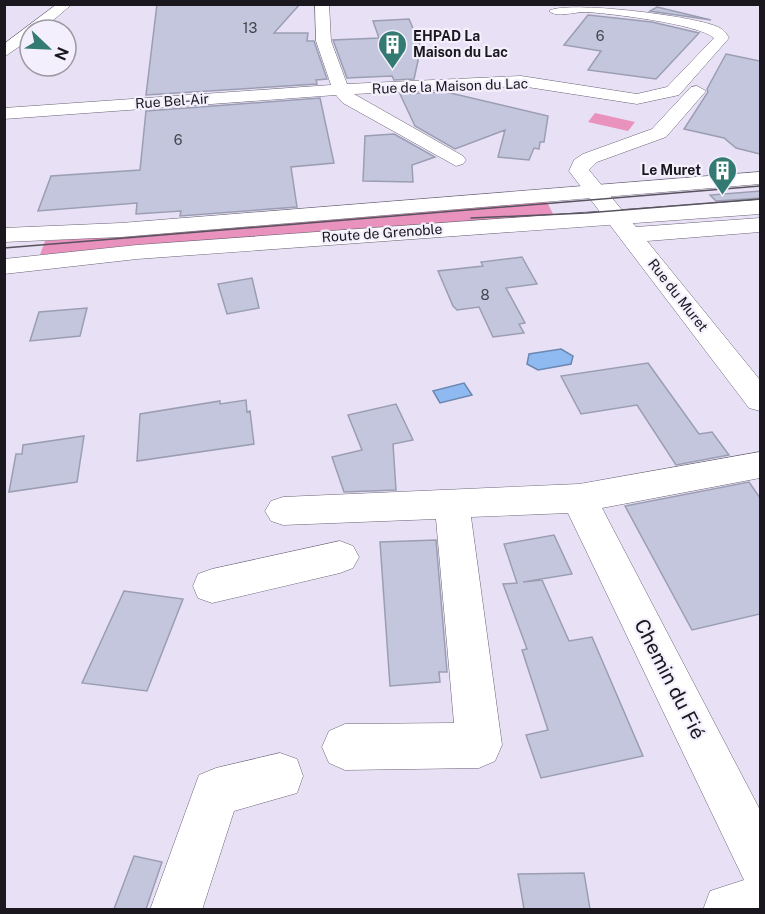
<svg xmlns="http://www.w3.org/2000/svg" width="765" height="914" font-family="'Public Sans',sans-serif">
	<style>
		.green { fill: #e892bd }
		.water { fill: #8eb9f1; stroke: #6b88b2; stroke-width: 1.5 }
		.building { fill: #c3c6dc; stroke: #9b9eb3; stroke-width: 1.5 }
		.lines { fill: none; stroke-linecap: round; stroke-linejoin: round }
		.minor-casing { stroke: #6a6376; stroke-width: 1 }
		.major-casing { stroke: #6a6376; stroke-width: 1 }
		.minor { fill: #fff; fill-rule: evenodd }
		.major { fill: #fff; fill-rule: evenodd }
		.tram { stroke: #58535e; stroke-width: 1.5 }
		.labels { text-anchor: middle; stroke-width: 4.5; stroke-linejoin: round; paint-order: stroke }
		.number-label { font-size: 14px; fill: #44434e }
		.far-poi-label { font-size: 14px; font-weight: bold; fill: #1a171e; stroke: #f3effc; text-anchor: start }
		.far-street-label { font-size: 14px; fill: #1a171e; stroke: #f3effc }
		.near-street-label { font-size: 20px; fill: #1a171e; stroke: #f3effc }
	</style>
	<rect width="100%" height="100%" fill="#e8e0f5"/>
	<path class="green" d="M595,113L635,122L628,131L588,122Z
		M546,200L555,218L40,255L45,241Z"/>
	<path class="water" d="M561,349L573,356L571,364L538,370L527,364L529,354Z
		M464,383L472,395L440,403L433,391Z"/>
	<path class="building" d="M157,4H300L274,33H308L307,41H314L327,79L316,80L317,84L146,95Z
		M657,7L711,20L650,11Z
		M588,15L652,22L699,33L656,79L588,70L601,51L564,45Z
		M409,19L421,47L414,79L394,80L392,76L347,78L333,40L379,38L373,21Z
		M726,54L760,61V154L736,148L724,138L684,129L708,92L707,89Z
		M446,92L548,116L544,142H540L539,149L534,148L529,160L498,157L505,130L455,149L415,126L400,94Z
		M320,98L334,163L291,167L297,207L180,216L181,211L136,214L137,203L38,211L51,176L140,170L146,111Z
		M394,134L435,157L412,165L413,182L363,181L365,136Z
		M760,191V198L716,201L710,195Z
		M522,257L537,284L506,288L525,323L519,324L524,333L493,337L479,307L457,310L453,306L438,271L483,266L481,262Z
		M252,278L259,308L227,314L218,284Z
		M87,308L80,336L30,341L39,312Z
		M648,363L699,434L712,432L729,455L676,465L637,405L581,414L561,376Z
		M246,400L247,412L250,411L254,444L137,461L140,414L220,401V404Z
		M396,404L413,440L393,444L396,490L344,492L332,457L362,450L348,415Z
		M84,436L77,482L9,492L16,454H22L23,445Z
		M749,482L760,498V614L692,630L625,506Z
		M554,535L572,574L523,582L542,580L569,641L592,637L643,756L541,778L526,735L548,730L522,650L527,649L503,584L517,583L504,544Z
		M436,540L447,672H439L440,682L390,686L380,542Z
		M124,591L183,599L147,691L82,683Z
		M134,856L162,862L146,909H114Z
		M584,873L590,909H524L518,874Z"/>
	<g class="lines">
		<defs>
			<path id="minor" d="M57,4H72L42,30H30V39L4,57V44Z
				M315,4H329L331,41L347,84L521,76L637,94L667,87L714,38C699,24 608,13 585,12C574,12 556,18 549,11C565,0 699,16 720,28C724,30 727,34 729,38L679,95L637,104L521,86L354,94L463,156L466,160L463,164L456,166L343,103L336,95L4,119V108L331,85L316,41Z
				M697,86L706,91L666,137L597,162L589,170L636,227L760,218V232L647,241L760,380V411L749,408L569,171L574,160L583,154L652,129L691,87Z
				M760,452V478L602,508L760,810V910H703L710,891L744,880L568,513L471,517L502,745L495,761L479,768L345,770L329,763L322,747L329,731L345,724L454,723L436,519L283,525L271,521L265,511L271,501L283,497L579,484Z
				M340,541L353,546L359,557L353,568L340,573L212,603L198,598L193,586L198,574L212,569Z
				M280,753L297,759L303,776L297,793L234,811L202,910H150L199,775L216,768Z"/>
			<path id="major" d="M760,172V184L121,237L4,242V228L121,223Z
				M760,200V214L137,259L4,274V259L137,245Z"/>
		</defs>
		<use href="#minor" class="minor-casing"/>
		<use href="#major" class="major-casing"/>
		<use href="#minor" class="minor"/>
		<use href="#major" class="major"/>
		<path class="tram" d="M471,218L586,213L760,199
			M4,248L760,186"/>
	</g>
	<defs>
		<symbol id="building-pin" viewBox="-11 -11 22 30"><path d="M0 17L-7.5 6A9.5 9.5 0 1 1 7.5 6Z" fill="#337a72" stroke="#f3effc"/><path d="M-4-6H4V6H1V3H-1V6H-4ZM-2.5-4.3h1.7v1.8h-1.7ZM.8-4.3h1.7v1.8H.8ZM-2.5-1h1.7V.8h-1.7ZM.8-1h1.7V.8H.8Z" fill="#fff"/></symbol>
	</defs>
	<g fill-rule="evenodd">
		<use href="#building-pin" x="376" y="28" width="33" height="45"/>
		<use href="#building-pin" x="706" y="154" width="33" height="45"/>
	</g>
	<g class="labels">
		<g class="number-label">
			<text x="250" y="33">13</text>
			<text x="600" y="41">6</text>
			<text x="178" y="145">6</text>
			<text x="485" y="300">8</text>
		</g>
		<g class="far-poi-label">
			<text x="413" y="41">EHPAD La<tspan x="413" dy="16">Maison du Lac</tspan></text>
			<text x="701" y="175" text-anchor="end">Le Muret</text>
		</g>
		<g class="far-street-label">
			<text transform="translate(450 86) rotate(-2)" y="5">Rue de la Maison du Lac</text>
			<text transform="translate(172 101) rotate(-4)" y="5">Rue Bel-Air</text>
			<text transform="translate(382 233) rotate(-4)" y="5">Route de Grenoble</text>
			<text transform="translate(678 295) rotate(52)" y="5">Rue du Muret</text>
		</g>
		<g class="near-street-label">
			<text transform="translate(670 679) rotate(63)" y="7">Chemin du Fié</text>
		</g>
	</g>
	<rect width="765" height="914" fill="none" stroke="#1a171e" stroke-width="12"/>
	<g transform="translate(48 48) rotate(113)"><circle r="28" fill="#f3effc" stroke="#9c99a3" stroke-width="1.5"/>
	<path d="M0-4.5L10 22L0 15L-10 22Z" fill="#337a72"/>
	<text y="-9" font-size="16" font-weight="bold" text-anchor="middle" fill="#1a171e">N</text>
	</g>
</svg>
